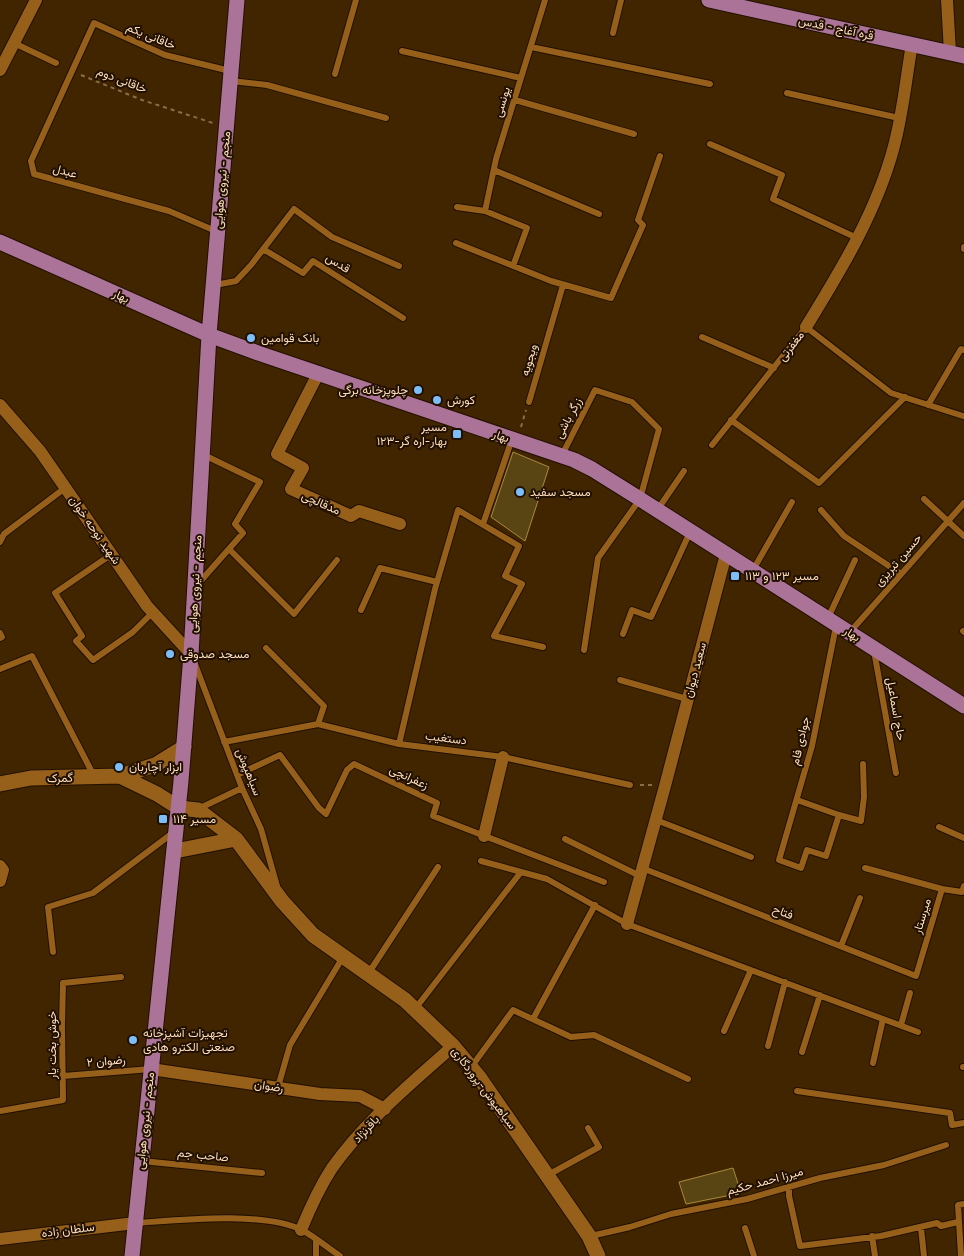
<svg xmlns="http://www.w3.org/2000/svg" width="964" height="1256" font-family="Inter,Vazirmatn,sans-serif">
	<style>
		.building { fill: #584513; stroke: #ab8a39 }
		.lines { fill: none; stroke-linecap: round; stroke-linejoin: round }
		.service-casing { stroke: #211000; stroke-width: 8 }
		.minor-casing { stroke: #211000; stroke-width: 14 }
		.tertiary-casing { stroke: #211000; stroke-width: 17 }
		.primary-casing { stroke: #211000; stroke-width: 17 }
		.path { stroke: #8a6d4b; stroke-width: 2; stroke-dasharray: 4 4; stroke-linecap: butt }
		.service { stroke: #96601b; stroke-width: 6 }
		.minor { stroke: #96601b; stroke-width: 12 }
		.tertiary { stroke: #96601b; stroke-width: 15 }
		.primary { stroke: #ac7399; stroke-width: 15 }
		.poi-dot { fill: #7dbef9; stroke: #211000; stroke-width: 2 }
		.labels { text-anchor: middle; stroke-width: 4; stroke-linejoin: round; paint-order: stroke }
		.street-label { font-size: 12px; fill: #fcddbe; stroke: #211000 }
		.poi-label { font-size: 12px; fill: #fcddbe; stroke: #211000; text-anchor: start }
	</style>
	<rect width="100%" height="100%" fill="#412501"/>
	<path class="building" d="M513,452L549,467L525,541L491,517Z
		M733,1168L741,1193L686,1204L679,1182Z"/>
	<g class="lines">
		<defs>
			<path id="service" d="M613,33L621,0
				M14,43L56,63
				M531,47L710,84
				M402,51L521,78
				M335,74L356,0
				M231,81L267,85L386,118
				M787,93L899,118
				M515,100L634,134
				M710,144L782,175L773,199L857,238
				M494,170L599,214
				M457,207L485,211L527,228L513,266
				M485,211L496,159L545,0
				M218,232L169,211L34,174L31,161L94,23L165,55L230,71
				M456,243L551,281L611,298L643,225L638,220L660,156
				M964,247V249
				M263,249L303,273L313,261L403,318
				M215,285L236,281L251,265L294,209L332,237L399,266
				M702,337L774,368
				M529,402L563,285
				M928,405L961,349L964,350
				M731,420L819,483L905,397
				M712,445L806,327L891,393L963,416
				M562,455L595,390L632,402L659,429L640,499L598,558L584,650
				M924,499L964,536
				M658,509L684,471
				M821,510L844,536L901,574
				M483,524L512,439
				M0,542L4,534L65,488
				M229,549L294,614L337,560
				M112,554L55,593L82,636L76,641L93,660L133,632L153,612
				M753,570L792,502
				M198,584L243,533L235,524L260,482L204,455
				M361,610L380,568L437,582
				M828,618L855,560
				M836,626L812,746L779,860L801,868L807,850L826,856L839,815
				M963,631L964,632
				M850,632L964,503
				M0,633L2,637L0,638
				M623,634L632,610L651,617L690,532
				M266,648L324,706L318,724
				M874,651L896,773
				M195,664L242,788L261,829L277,886
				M0,669L32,656L94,776
				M620,680L687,699
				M224,742L318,724L399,744L503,757L630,785
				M399,744L435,589L458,510L519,546L505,576L522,584L494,636L543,647
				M237,775L280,755L319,808L326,814L347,770L354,764L437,803L433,816L604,882
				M797,800L839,815L861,821L864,797L863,764
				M198,809L242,788
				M656,820L751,857
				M939,827L964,838
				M565,839L640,876
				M481,861L547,879L627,924L918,1032
				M642,868L916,976L942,889L962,892L964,886
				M865,868L942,889
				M841,946L860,898
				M53,952L48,907L93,893L174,832
				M368,974L438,867
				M415,1009L521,872
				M533,1019L595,905
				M901,1025L910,993
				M724,1031L751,970
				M768,1046L785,982
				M802,1052L820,995
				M873,1063L883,1019
				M472,1066L513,1010L571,1037L594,1035L688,1079
				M963,1067H964
				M63,1076L151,1069
				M278,1087L290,1045L343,957
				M797,1091L950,1113L952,1125L964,1123
				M0,1111L63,1100L62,1027L63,983L121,977
				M142,1161L262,1173
				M548,1175L599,1147L588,1128
				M789,1186V1196L800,1246L881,1236L937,1223L941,1226L958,1222
				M137,1223C180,1220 263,1211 302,1230C315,1237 328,1248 340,1256
				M745,1228L754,1256
				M921,1228L924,1256
				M591,1236L630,1227L671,1214L747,1199L820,1178L884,1165L946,1145
				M872,1236L875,1256
				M316,1240V1256
				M961,1256L958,1205L964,1204"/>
			<path id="minor" d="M947,0L950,52
				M0,70L36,0
				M806,327C841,270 877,211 894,146C903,113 906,78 912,44
				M318,374L277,454L303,468L291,489L351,516L359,511L400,524
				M0,405L40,451L147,606L191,654
				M484,836L503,757
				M0,866L3,870L0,881
				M627,924L665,786L726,554
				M151,1069L320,1094L360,1096L385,1109
				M301,1230C310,1208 319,1188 332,1168C365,1121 411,1084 453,1046
				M0,1239L135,1223"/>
			<path id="tertiary" d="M120,776L157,794L179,808L198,810L236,839L282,901L313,935L405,1000L453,1046L479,1077L589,1236L598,1256
				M0,784L31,778L120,776L155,765L184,747
				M175,851L236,839"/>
			<path id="primary" d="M709,0L964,56
				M0,242L209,335L258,353L574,460L592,469L640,499L964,706
				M132,1256L181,781L191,654L209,335L237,0"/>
		</defs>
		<use href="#service" class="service-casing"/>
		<use href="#minor" class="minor-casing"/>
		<use href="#tertiary" class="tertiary-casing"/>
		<use href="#primary" class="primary-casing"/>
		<path class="path" d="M81,75L142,100L213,123
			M521,427L526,410
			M640,785H653"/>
		<use href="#service" class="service"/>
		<use href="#minor" class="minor"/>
		<use href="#tertiary" class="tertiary"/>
		<use href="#primary" class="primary"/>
	</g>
	<g class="poi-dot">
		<circle cx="251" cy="338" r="5"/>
		<circle cx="418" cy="390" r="5"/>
		<circle cx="437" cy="400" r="5"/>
		<rect x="452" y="429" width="10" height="10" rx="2.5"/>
		<circle cx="520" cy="492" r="5"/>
		<rect x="730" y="571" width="10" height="10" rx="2.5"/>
		<circle cx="170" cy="654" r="5"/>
		<circle cx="119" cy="767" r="5"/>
		<rect x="158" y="814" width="10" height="10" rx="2.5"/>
		<circle cx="133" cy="1040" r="5"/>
	</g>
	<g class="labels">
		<g class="street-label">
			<text transform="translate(836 28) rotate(12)" y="4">قره آغاج - قدس</text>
			<text transform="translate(151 36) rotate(22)" y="4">خاقانی یکم</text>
			<text transform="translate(122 80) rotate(21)" y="4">خاقانی دوم</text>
			<text transform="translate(502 102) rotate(-73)" y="4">یونسی</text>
			<text transform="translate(65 171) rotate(15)" y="4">عبدل</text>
			<text transform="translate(222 180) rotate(-85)" y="4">منجم - نیروی هوایی</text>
			<text transform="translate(338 263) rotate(32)" y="4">قدس</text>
			<text transform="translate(121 296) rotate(24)" y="4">بهار</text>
			<text transform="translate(791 346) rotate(-52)" y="4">مغفرتی</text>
			<text transform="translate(529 360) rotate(-74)" y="4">ویجویه</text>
			<text transform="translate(568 418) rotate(-62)" y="4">زرگر باشی</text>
			<text transform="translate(501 436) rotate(19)" y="4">بهار</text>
			<text transform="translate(321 503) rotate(24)" y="4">مدقالچی</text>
			<text transform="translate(95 530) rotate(55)" y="4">شهید نوحه خوان</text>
			<text transform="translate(898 560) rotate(-49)" y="4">حسین تبریزی</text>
			<text transform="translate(195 584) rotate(-87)" y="4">منجم - نیروی هوایی</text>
			<text transform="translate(852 634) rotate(33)" y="4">بهار</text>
			<text transform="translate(695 670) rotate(-75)" y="4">سعید دیوان</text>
			<text transform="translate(896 709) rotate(80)" y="4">حاج اسماعیل</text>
			<text transform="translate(446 738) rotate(7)" y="4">دستغیب</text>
			<text transform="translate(800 741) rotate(-77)" y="4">جوادی فام</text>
			<text transform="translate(249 772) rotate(68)" y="4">سیاهپوش</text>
			<text transform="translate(409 777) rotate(25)" y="4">زعفرانچی</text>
			<text transform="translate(60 778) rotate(-1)" y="4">گمرک</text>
			<text transform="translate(783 912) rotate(21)" y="4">فتاح</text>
			<text transform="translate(922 916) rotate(-73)" y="4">میرستار</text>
			<text transform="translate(52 1045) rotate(-90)" y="4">خوش بخت یار</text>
			<text transform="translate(106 1061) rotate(-5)" y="4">رضوان ۲</text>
			<text transform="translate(269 1086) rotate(9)" y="4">رضوان</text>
			<text transform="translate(484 1088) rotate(53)" y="4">سیاهپوش-پروردگاری</text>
			<text transform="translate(145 1121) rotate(-84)" y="4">منجم - نیروی هوایی</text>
			<text transform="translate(366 1129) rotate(-47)" y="4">باقرنژاد</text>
			<text transform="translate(203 1155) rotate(6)" y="4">صاحب جم</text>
			<text transform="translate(765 1181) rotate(-15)" y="4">میرزا احمد حکیم</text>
			<text transform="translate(68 1230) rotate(-7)" y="4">سلطان زاده</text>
		</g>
		<g class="poi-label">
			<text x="261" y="342">بانک قوامین</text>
			<text x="408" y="394" text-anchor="end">چلوپزخانه برگی</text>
			<text x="447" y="404">کورش</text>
			<text x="447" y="431" text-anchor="end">مسیر<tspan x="447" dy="14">۱۲۳-بهار-اره گر</tspan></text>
			<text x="530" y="496">مسجد سفید</text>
			<text x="745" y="580">مسیر ۱۲۳ و ۱۱۳</text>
			<text x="180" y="658">مسجد صدوقی</text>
			<text x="129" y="771">ابزار آچاربان</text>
			<text x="173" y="823">مسیر ۱۱۴</text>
			<text x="143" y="1037">تجهیزات آشپزخانه<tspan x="143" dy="14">صنعتی الکترو هادی</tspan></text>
		</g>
	</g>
</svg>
